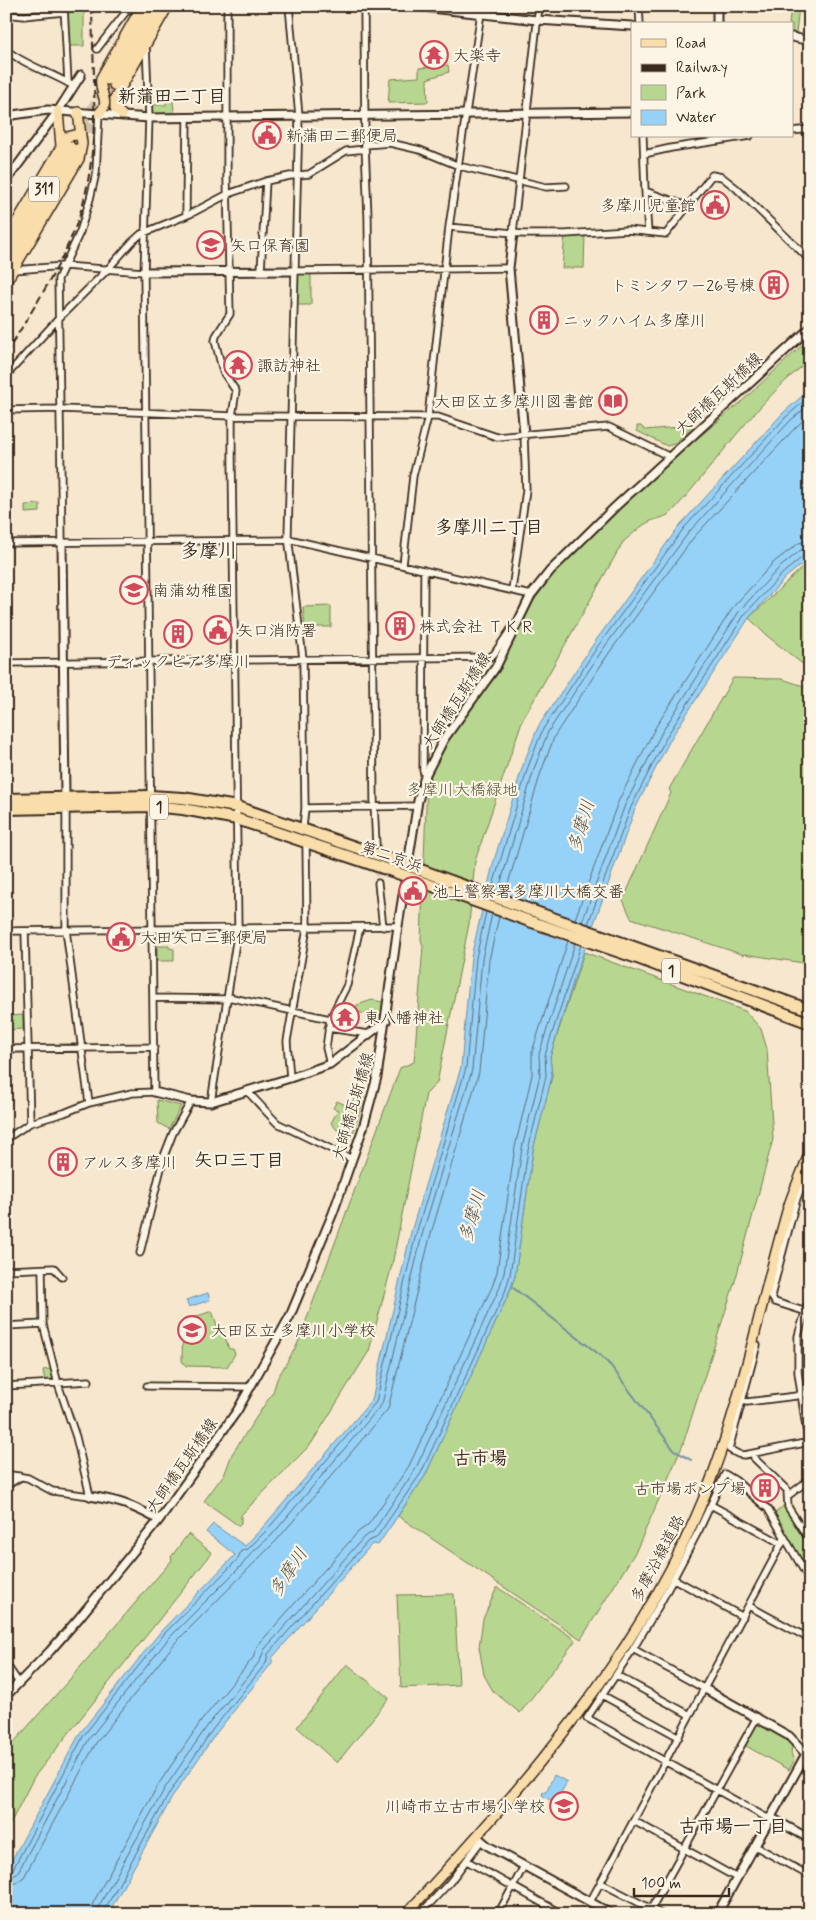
<svg xmlns="http://www.w3.org/2000/svg" width="816" height="1920" font-family="Mynerve,'Klee One',sans-serif">
	<style>
		.green { fill: #b7d68f; stroke: #798056 }
		.water { fill: #96d1f7; stroke: #728ea0 }
		.pier { fill: #f6e7ce }
		.lines { fill: none; stroke-linecap: round; stroke-linejoin: round }
		.shore { stroke: #5f6d75; stroke-width: 1 }
		.stream { stroke: #728ea0; stroke-width: 2 }
		.minor-tunnel { stroke: #d1c1ab; stroke-width: 5.5; stroke-dasharray: 5.5 3; stroke-linecap: butt }
		.primary-tunnel { stroke: #d1c1ab; stroke-width: 9; stroke-dasharray: 9 4.5; stroke-linecap: butt }
		.minor-casing { stroke: #3b2a1e; stroke-width: 9 }
		.tertiary-casing { stroke: #3b2a1e; stroke-width: 11 }
		.primary-casing { stroke: #3b2a1e; stroke-width: 12 }
		.trunk-casing { stroke: #3b2a1e; stroke-width: 14 }
		.minor { stroke: #fcf5e5; stroke-width: 5.5 }
		.tertiary { stroke: #fcf5e5; stroke-width: 7 }
		.primary { stroke: #f9deab; stroke-width: 9 }
		.trunk { stroke: #f9deab; stroke-width: 10 }
		.rail { stroke: #3b2a1e; stroke-width: 2; stroke-dasharray: 8 4; stroke-linecap: butt }
		.trunk-bridge-casing { stroke: #3b2a1e; stroke-width: 14; stroke-linecap: butt }
		.trunk-bridge { stroke: #f9deab; stroke-width: 10 }
		.labels { text-anchor: middle; stroke-width: 4.5; stroke-linejoin: round; paint-order: stroke }
		.shield { fill: #fcf5e5; stroke: #75675a; stroke-width: 1 }
		.shield-label { font-size: 15px; font-weight: bold; fill: #3b2a1e }
		.poi-label { font-size: 16px; fill: #3b2a1e; stroke: #fcf5e5; text-anchor: start }
		.street-label { font-size: 16px; fill: #3b2a1e; stroke: #fcf5e5 }
		.park-label { font-size: 16px; fill: #5a553a; stroke: #fcf5e5 }
		.neighbourhood-label { font-size: 18px; font-weight: bold; fill: #3b2a1e; stroke: #fcf5e5 }
		.water-label { font-size: 18px; font-style: italic; fill: #525454; stroke: #fcf5e5 }
		.quarter-label { font-size: 19px; font-weight: bold; fill: #3b2a1e; stroke: #fcf5e5 }
	</style>
	<rect width="100%" height="100%" fill="#f6e7ce"/>
	<filter id="ink" filterUnits="userSpaceOnUse"><feTurbulence type="fractalNoise" baseFrequency=".02" numOctaves="2"/><feDisplacementMap in="SourceGraphic" scale="10" xChannelSelector="R" yChannelSelector="G"/><feConvolveMatrix kernelMatrix="1 2 1 2 8 2 1 2 1" color-interpolation-filters="sRGB"/></filter>
	<g filter="url(#ink)">
		<path class="green" d="M791,6H799L796,33H792V24H789Z
			M68,7L84,8V46H69Z
			M448,65L449,72L427,79L428,102L388,103L390,79L419,77V68Z
			M166,99H173L174,113L153,114L152,105H166Z
			M585,233L584,268H562L565,234Z
			M297,274H311V305H297Z
			M810,338V360C756,402 718,461 673,511C665,518 659,518 651,521C641,525 632,535 623,542L522,721L475,861L469,924L437,1083L426,1094L392,1265L369,1351L311,1444L241,1515V1523L239,1526L204,1501L225,1473L232,1454L273,1392L277,1379L297,1345L400,1068L414,1062L423,946L421,940L427,780L455,729L498,673L533,602L555,572L588,539L676,456L740,403Z
			M688,422L693,427L674,444L667,446L637,431V426H641L645,430L679,427V423Z
			M40,504V512L25,513V505Z
			M810,560V670L766,635L749,618Z
			M331,606V627H305L303,607Z
			M733,678L782,679L810,688V964L744,954V955L631,918L623,900L671,793L669,789Z
			M157,946H169V948L174,949V961H157Z
			M584,952L745,1011L761,1029L767,1049L773,1139L736,1278L682,1447L636,1551L581,1639L398,1516L425,1476L509,1293L515,1276L533,1150L552,1076L550,1057Z
			M372,1000L383,1002L381,1016L355,1012L357,1005Z
			M6,1014L7,1016L23,1015V1029L6,1030Z
			M356,1094L364,1098L352,1137L337,1130L331,1123L338,1110L333,1108L337,1101L350,1107Z
			M157,1100L181,1106L169,1129L158,1123Z
			M212,1311L217,1325L221,1324L229,1349H233L235,1354L227,1367L186,1366L182,1361L183,1321Z
			M51,1369L54,1381H45L43,1370Z
			M784,1505L810,1548V1578L773,1515Z
			M188,1534L212,1553L34,1777L6,1832V1751L70,1679L172,1560L171,1557Z
			M497,1587L573,1638L575,1641L520,1713L493,1691L484,1675L479,1647L483,1619Z
			M454,1594L459,1685L401,1688L397,1595Z
			M347,1664L389,1698L337,1763L297,1727Z
			M757,1723H758L785,1738L792,1745L791,1753L794,1761L789,1770L746,1746L745,1744Z"/>
		<path class="water" d="M810,389V558L786,577L749,618L671,738L635,809L574,979L550,1057L552,1076L533,1150L515,1276L509,1293L425,1476L378,1545L372,1544L272,1658V1663L217,1732L174,1794L108,1914H6V1871L80,1733L161,1631L235,1555L206,1532L213,1524L245,1546L263,1527L372,1400L411,1232L461,1067L471,957L493,864L523,765L538,727L594,643L680,525L783,413Z
			M208,1293L210,1300L189,1307L186,1300Z
			M554,1775L567,1782L555,1803L542,1795L543,1792H546Z"/>
		<path class="pier" d="M485,887L595,927L587,949L479,910Z"/>
		<g class="lines">
			<path class="shore" d="M492,889L528,767L543,729L598,646L684,528L786,417L810,396
				M498,892L534,769L548,732L603,649L689,532L790,421L810,404
				M505,894L541,772L555,735L609,653L694,537L796,427L810,414
				M575,919L618,802L655,728L734,606L774,562L799,543L810,540
				M582,922L625,805L662,732L740,610L779,568L801,550L810,548
				M588,924L631,807L667,736L745,614L783,573L805,555L810,554
				M6,1872L13,1869L84,1735L164,1634L238,1559L241,1551L248,1549L267,1530L376,1402L416,1234L466,1068L476,958L486,912
				M6,1878L13,1877L18,1872L89,1739L169,1638L243,1564C250,1553 262,1544 272,1535L382,1404L422,1235L472,1070L482,959L492,914
				M6,1885L16,1883L24,1877L96,1743L175,1643L277,1540L388,1409L430,1237L479,1072L489,960L499,917
				M90,1914L93,1903L158,1785L202,1720L253,1658L258,1645L358,1532L368,1525L409,1466L492,1287L497,1272L515,1147L532,1075V1052L568,941
				M98,1914L99,1906L165,1788L208,1725L260,1661L264,1650L364,1537L373,1532L415,1470L499,1289L504,1273L522,1148L540,1075L539,1054L575,943
				M104,1914L105,1909L170,1792L213,1729L266,1663L268,1654L368,1541L376,1538L421,1473L505,1292L510,1275L528,1150L546,1076L545,1055L581,945"/>
			<path class="stream" d="M512,1287L600,1355L611,1366L674,1450L691,1460"/>
			<path class="minor-tunnel" d="M376,845L378,883"/>
			<path class="primary-tunnel" d="M80,143L114,85
				M70,146L104,87"/>
			<defs>
				<path id="minor" d="M64,6L68,83
					M289,6L299,116L288,536L303,659L305,808L303,828
					M364,6L365,145L368,217L374,802L376,845
					M639,6L640,24
					M6,14L24,16L64,12
					M97,49L125,13C130,9 135,6 142,7
					M6,50C25,65 49,72 70,84
					M792,131L810,129
					M643,136L645,191
					M365,145L390,143L420,150L459,166L546,187L566,186
					M644,154L671,148L750,136
					M186,215L187,117
					M449,227L523,234H565L628,230L666,234L712,175L722,177L736,188L810,260
					M648,232L645,191L687,206
					M513,233L539,6
					M14,270L64,266L144,272
					M261,271L266,181
					M294,271L509,268
					M6,376L59,318L107,270L132,242L141,234L190,214L228,194L266,181L290,176L309,174L346,151L365,149
					M6,410L61,409L232,416L428,417H438L497,437L609,427L670,457
					M62,542L58,279L80,232L90,199L96,173L99,113
					M6,543L293,540L531,595
					M403,565L413,476L428,417L449,227L482,6
					M424,570L423,770L425,776
					M512,590L526,490L524,434
					M6,663L490,657L494,654L511,629L514,630
					M66,807V930L89,1103
					M305,808L417,806
					M378,883L383,927
					M6,931L398,926
					M25,931L30,1123
					M228,997L330,1019
					M153,998L228,999
					M328,1028L369,1034
					M6,1049L154,1047
					M330,1064L326,1048L330,1019L347,985L360,927
					M290,1078L287,1041L307,928L306,843
					M247,1091L277,1123L352,1159
					M211,1102L238,929L232,460V416L236,391L223,372L215,341L216,336L230,314L227,179V6
					M6,1139L30,1123L64,1113L89,1103L132,1093L154,1092L144,272L149,118L146,44
					M810,1167L797,1198L771,1296L775,1302L810,1313
					M802,1188L810,1191
					M140,1253L164,1156L173,1133L191,1101
					M6,1270L54,1268L62,1277
					M810,1296L798,1336V1372L810,1456
					M6,1326L43,1324
					M757,1345L729,1449L738,1454L744,1455L810,1442
					M6,1386L89,1381
					M147,1386L250,1387
					M742,1401L747,1402L796,1396L810,1392
					M754,1454V1458L787,1490L788,1507L810,1541
					M6,1474L28,1478L52,1491L90,1496L76,1437L58,1384L43,1324L42,1269
					M789,1495L810,1479
					M711,1505L782,1544
					M674,1579L743,1617
					M749,1606L810,1639
					M633,1649L705,1689
					M6,1664L19,1683
					M616,1675L690,1715
					M602,1695L679,1737
					M769,1819L587,1718L633,1649L661,1602L699,1530L725,1474L735,1480L768,1509L810,1581
					M634,1821L737,1878
					M755,1846L810,1876
					M467,1861L562,1914
					M601,1883L661,1914
					M590,1902L784,1539
					M651,1909L757,1717
					M420,1914L450,1882L481,1841
					M498,1914L524,1866
					M807,1914L810,1909"/>
				<path id="tertiary" d="M413,6L537,20L632,26
					M717,6V24
					M792,37L810,41
					M6,116L48,110L149,118L632,112
					M6,181L58,111L81,75
					M513,233L509,268L524,434
					M144,272L294,271
					M62,542L65,797
					M154,1092L191,1101L211,1102L290,1078L330,1064L386,1021
					M6,1485L19,1477
					M90,1496C120,1501 132,1505 159,1520
					M705,1689L789,1736L806,1754L810,1774
					M6,1696L50,1651L79,1618L159,1520L237,1411L290,1316L333,1213L363,1128L377,1077L398,926L418,801L425,776L444,739L496,667L531,595L550,571L615,507L810,328
					M770,1817L810,1839
					M477,1837L488,1846L612,1914
					M717,1914L806,1754L810,1744"/>
				<path id="primary" d="M108,80L151,6
					M114,85L160,6
					M58,111L61,146
					M99,113C112,103 98,92 101,78L142,6
					M122,115L115,108V98L168,6
					M6,240L67,137L75,135L81,136
					M6,253L70,146
					M6,270L76,149
					M6,282L79,159L82,144L78,112
					M406,1914C522,1788 637,1660 703,1500C741,1406 760,1305 788,1208C794,1188 804,1170 810,1150"/>
				<path id="trunk" d="M6,799L150,796L183,798L237,807L396,861
					M6,809L151,806L183,809L237,819L392,871
					M533,911L810,1010
					M532,922L640,959L810,1023"/>
			</defs>
			<use href="#minor" class="minor-casing"/>
			<use href="#tertiary" class="tertiary-casing"/>
			<use href="#primary" class="primary-casing"/>
			<use href="#trunk" class="trunk-casing"/>
			<use href="#minor" class="minor"/>
			<use href="#tertiary" class="tertiary"/>
			<use href="#primary" class="primary"/>
			<use href="#trunk" class="trunk"/>
			<path class="rail" d="M6,354C30,313 58,272 75,228C102,158 93,79 92,6"/>
			<defs>
				<path id="trunk-bridge" d="M396,861L533,911
					M392,871L532,922"/>
			</defs>
			<use href="#trunk-bridge" class="trunk-bridge-casing"/>
			<use href="#trunk-bridge" class="trunk-bridge"/>
		</g>
	</g>
	<defs>
		<symbol id="temple-ring" viewBox="-11 -11 22 22"><circle r="9.5" fill="#fcf5e5" stroke="#d1495b" stroke-width="1.5"/><path d="M0-6L5-2H3V0L6.5 2.5H4V6H1.5V3h-3V6H-4V2.5H-6.5L-3 0V-2H-5Z" fill="#d1495b"/></symbol>
		<symbol id="civic-ring" viewBox="-11 -11 22 22"><circle r="9.5" fill="#fcf5e5" stroke="#d1495b" stroke-width="1.5"/><path d="M-.6-6.5H3V-4.5H.6V-3L4-1V1h2V6H-6V1h2V-1L-.6-3ZM-1.2 2.5V6h2.4V2.5Z" fill="#d1495b"/></symbol>
		<symbol id="school-ring" viewBox="-11 -11 22 22"><circle r="9.5" fill="#fcf5e5" stroke="#d1495b" stroke-width="1.5"/><path d="M0-5L7-2L0 1L-7-2ZM-4 1L0 2.5L4 1V4Q0 6-4 4Z" fill="#d1495b"/></symbol>
		<symbol id="building-ring" viewBox="-11 -11 22 22"><circle r="9.5" fill="#fcf5e5" stroke="#d1495b" stroke-width="1.5"/><path d="M-4-6H4V6H1V3H-1V6H-4ZM-2.5-4.3h1.7v1.8h-1.7ZM.8-4.3h1.7v1.8H.8ZM-2.5-1h1.7V.8h-1.7ZM.8-1h1.7V.8H.8Z" fill="#d1495b"/></symbol>
		<symbol id="library-ring" viewBox="-11 -11 22 22"><circle r="9.5" fill="#fcf5e5" stroke="#d1495b" stroke-width="1.5"/><path d="M-6-4Q-3-5.5-.7-3.5V5Q-3 3-6 4ZM6-4Q3-5.5 .7-3.5V5Q3 3 6 4Z" fill="#d1495b"/></symbol>
	</defs>
	<g fill-rule="evenodd">
		<use href="#temple-ring" x="418" y="39" width="32" height="32"/>
		<use href="#civic-ring" x="251" y="119" width="32" height="32"/>
		<use href="#civic-ring" x="699" y="189" width="32" height="32"/>
		<use href="#school-ring" x="195" y="229" width="32" height="32"/>
		<use href="#building-ring" x="758" y="269" width="32" height="32"/>
		<use href="#building-ring" x="528" y="304" width="32" height="32"/>
		<use href="#temple-ring" x="222" y="349" width="32" height="32"/>
		<use href="#library-ring" x="597" y="385" width="32" height="32"/>
		<use href="#school-ring" x="118" y="574" width="32" height="32"/>
		<use href="#building-ring" x="384" y="610" width="32" height="32"/>
		<use href="#civic-ring" x="202" y="614" width="32" height="32"/>
		<use href="#building-ring" x="162" y="618" width="32" height="32"/>
		<use href="#civic-ring" x="397" y="875" width="32" height="32"/>
		<use href="#civic-ring" x="105" y="921" width="32" height="32"/>
		<use href="#temple-ring" x="329" y="1001" width="32" height="32"/>
		<use href="#building-ring" x="47" y="1146" width="32" height="32"/>
		<use href="#school-ring" x="176" y="1314" width="32" height="32"/>
		<use href="#building-ring" x="749" y="1472" width="32" height="32"/>
		<use href="#school-ring" x="548" y="1790" width="32" height="32"/>
	</g>
	<g class="labels">
		<g class="shield">
			<rect x="29" y="176.5" width="30" height="25" rx="4"/>
			<rect x="150" y="794.5" width="18" height="25" rx="4"/>
			<rect x="662" y="958.5" width="18" height="25" rx="4"/>
		</g>
		<g class="shield-label">
			<text x="44" y="194">311</text>
			<text x="159" y="812">1</text>
			<text x="671" y="976">1</text>
		</g>
		<g class="poi-label">
			<text x="453" y="61">大楽寺</text>
			<text x="286" y="141">新蒲田二郵便局</text>
			<text x="696" y="211" text-anchor="end">多摩川児童館</text>
			<text x="230" y="251">矢口保育園</text>
			<text x="755" y="291" text-anchor="end">トミンタワー26号棟</text>
			<text x="563" y="326">ニックハイム多摩川</text>
			<text x="257" y="371">諏訪神社</text>
			<text x="594" y="407" text-anchor="end">大田区立多摩川図書館</text>
			<text x="153" y="596">南蒲幼稚園</text>
			<text x="419" y="632">株式会社 ＴＫＲ</text>
			<text x="237" y="636">矢口消防署</text>
			<text x="178" y="667" text-anchor="middle">ディックピア多摩川</text>
			<text x="432" y="897">池上警察署多摩川大橋交番</text>
			<text x="140" y="943">大田矢口三郵便局</text>
			<text x="364" y="1023">東八幡神社</text>
			<text x="82" y="1168">アルス多摩川</text>
			<text x="211" y="1336">大田区立 多摩川小学校</text>
			<text x="746" y="1494" text-anchor="end">古市場ポンプ場</text>
			<text x="545" y="1812" text-anchor="end">川崎市立古市場小学校</text>
		</g>
		<g class="street-label">
			<text transform="translate(718 393) rotate(-43)" y="6">大師橋瓦斯橋線</text>
			<text transform="translate(456 700) rotate(-57)" y="6">大師橋瓦斯橋線</text>
			<text transform="translate(392 856) rotate(19)" y="6">第二京浜</text>
			<text transform="translate(352 1106) rotate(-74)" y="6">大師橋瓦斯橋線</text>
			<text transform="translate(181 1465) rotate(-55)" y="6">大師橋瓦斯橋線</text>
			<text transform="translate(657 1558) rotate(-62)" y="6">多摩沿線道路</text>
		</g>
		<g class="park-label">
			<text x="462" y="795">多摩川大橋緑地</text>
		</g>
		<g class="neighbourhood-label">
			<text x="172" y="102">新蒲田二丁目</text>
			<text x="489" y="533">多摩川二丁目</text>
			<text x="239" y="1166">矢口三丁目</text>
			<text x="480" y="1464">古市場</text>
			<text x="733" y="1832">古市場一丁目</text>
		</g>
		<g class="water-label">
			<text transform="translate(581 826) rotate(-74)" y="6">多摩川</text>
			<text transform="translate(472 1216) rotate(-74)" y="6">多摩川</text>
			<text transform="translate(288 1572) rotate(-57)" y="6">多摩川</text>
		</g>
		<g class="quarter-label">
			<text x="209" y="557">多摩川</text>
		</g>
	</g>
	<rect width="816" height="1920" fill="none" stroke="#fcf5e5" stroke-width="25"/>
	<rect x="12" y="12" width="791" height="1895" fill="none" stroke="#3b2a1e" stroke-width="2" filter="url(#ink)"/>
	<rect x="631" y="22" width="162" height="115" fill="#fcf5e5" stroke="#afa495"/>
	<rect x="641" y="39" width="25" height="8" fill="#f9deab" stroke="#afa495"/>
	<text x="676" y="48" font-size="15" fill="#3b2a1e">Road</text>
	<rect x="641" y="64" width="25" height="8" fill="#3b2a1e" stroke="#afa495"/>
	<text x="676" y="72" font-size="15" fill="#3b2a1e">Railway</text>
	<rect x="641" y="85" width="25" height="15" fill="#b7d68f" stroke="#afa495"/>
	<text x="676" y="98" font-size="15" fill="#3b2a1e">Park</text>
	<rect x="641" y="110" width="25" height="15" fill="#96d1f7" stroke="#afa495"/>
	<text x="676" y="122" font-size="15" fill="#3b2a1e">Water</text>
	<path d="M634 1888v8h95v-8" fill="none" stroke="#3b2a1e" stroke-width="2.5"/>
	<text x="641" y="1888" font-size="15" fill="#3b2a1e" stroke="#fcf5e5" stroke-width="4" paint-order="stroke">100 m</text>
</svg>
